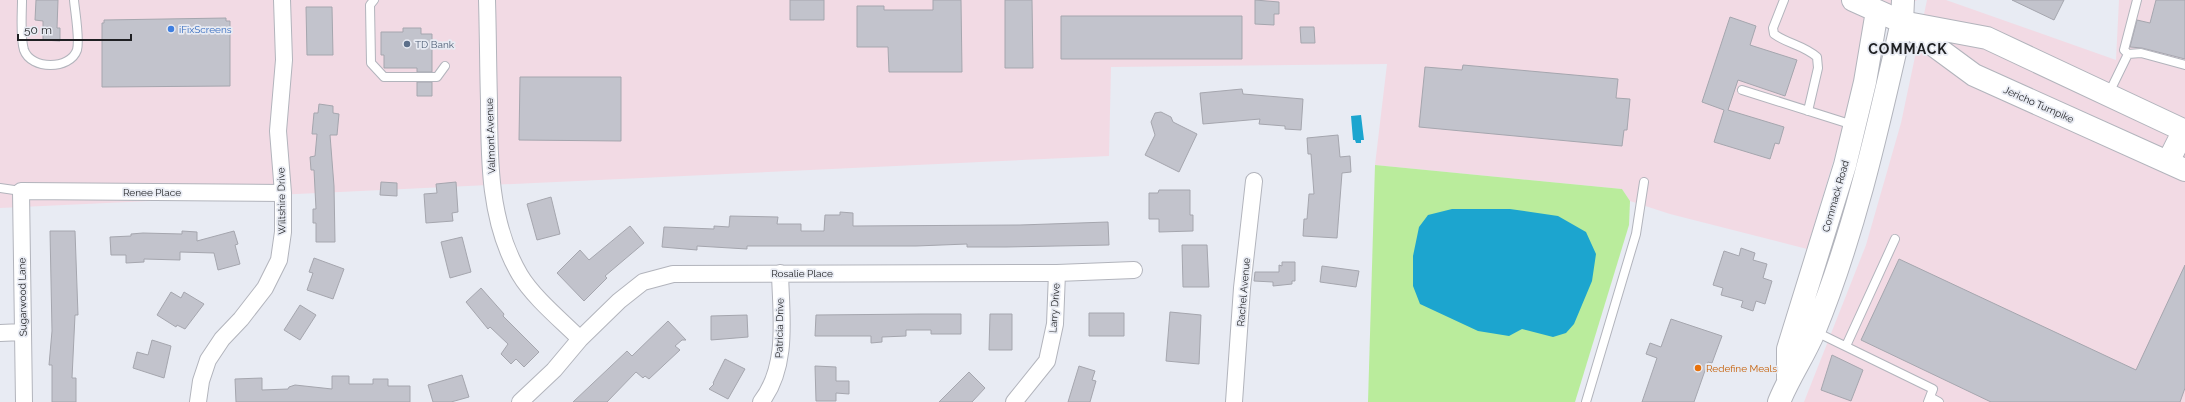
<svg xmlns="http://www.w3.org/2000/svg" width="2185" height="402" font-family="Raleway,sans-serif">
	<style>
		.commercial { fill: #f2dae4 }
		.green { fill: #baec9c }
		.water { fill: #1ca5cf }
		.building { fill: #c2c3cc; stroke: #a5a6ae }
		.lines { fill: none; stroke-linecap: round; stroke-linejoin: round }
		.service-casing { stroke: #b2b4bc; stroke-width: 10 }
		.minor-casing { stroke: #b2b4bc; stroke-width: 18 }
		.secondary-casing { stroke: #b2b4bc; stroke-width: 24 }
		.primary-casing { stroke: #b2b4bc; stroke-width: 24 }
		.service { stroke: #fff; stroke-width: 8 }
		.minor { stroke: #fff; stroke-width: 16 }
		.secondary { stroke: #fff; stroke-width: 22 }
		.primary { stroke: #fff; stroke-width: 22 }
		.shop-dot { fill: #3f7fe0; stroke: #e8ebf3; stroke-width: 1.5 }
		.service-dot { fill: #5c6f8a; stroke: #e8ebf3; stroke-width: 1.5 }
		.food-dot { fill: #e8710a; stroke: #e8ebf3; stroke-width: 1.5 }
		.labels { text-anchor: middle; stroke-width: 3.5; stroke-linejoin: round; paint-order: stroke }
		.shop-label { font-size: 10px; fill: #366cbe; stroke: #e8ebf3; text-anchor: start }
		.service-label { font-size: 10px; fill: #4e5e75; stroke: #e8ebf3; text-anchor: start }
		.street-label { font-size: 10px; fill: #1f2023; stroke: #e8ebf3 }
		.food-label { font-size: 10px; fill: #c56008; stroke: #e8ebf3; text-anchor: start }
		.district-label { font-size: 14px; font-weight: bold; letter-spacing: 1px; fill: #1f2023; stroke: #e8ebf3 }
	</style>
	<rect width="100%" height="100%" fill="#e8ebf3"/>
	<path class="commercial" d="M0,0H1917L1874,25L1807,249L1670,214L1630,201L1622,189L1375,165L1387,64L1111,67L1109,156L0,208Z
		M1927,0H1946L2116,60L2119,0H2185V402H1804L1866,245L1901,123Z"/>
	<path class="green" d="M1375,165L1622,189L1630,201L1629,225L1575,402H1368Z"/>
	<path class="water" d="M1361,115L1364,140H1361V143H1356L1355,140H1353L1351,116Z
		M1452,209H1510L1558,216L1586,232L1596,254L1592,281L1574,324L1566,333L1553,337L1522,329L1509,336L1478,331L1420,304L1413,286V256L1419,227L1428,215Z"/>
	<path class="building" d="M36,0H58L57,28H60V41L43,40V21L35,20Z
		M790,0H824V20H790Z
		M933,0H961L962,72H889L888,47H857V6H884V10H933Z
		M1005,0H1032L1033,68H1005Z
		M1255,0L1279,2V14H1274V25L1255,24Z
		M2012,0H2064L2054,20Z
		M2156,0H2185V59L2142,48L2130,47L2137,20L2150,23Z
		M306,7H332L333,55H307Z
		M1061,16H1242V59H1061Z
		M1730,17L1756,26L1750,45L1797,60L1785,96L1738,80L1728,110L1784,127L1779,144L1775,143L1770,159L1714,142L1724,110L1702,102Z
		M226,18V21H230V86L102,87V23H104V20Z
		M1300,27H1314L1315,43H1301Z
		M403,28H421V34H432V72H417V68H384V55H381V32H403Z
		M1463,65L1618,79L1616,98L1630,99L1627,130H1624L1622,146L1419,127L1425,67L1462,70Z
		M520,77H621V141L519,140Z
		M417,82H432V96H417Z
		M1242,89L1243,94L1303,99L1301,130L1285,129V126L1259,124L1260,119L1203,124L1200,93Z
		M319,104L333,106V113L339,114L337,135H330L334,186L335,242H316V223H313V209H316L314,170H311L310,157L315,156L317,134H312L314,113H318Z
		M1161,112L1171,117L1173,122L1197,134L1179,172L1145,155L1155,135L1151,122L1155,113Z
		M1338,135L1340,157L1350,156L1351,172L1342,173L1337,238L1303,236L1304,219H1307L1309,194H1314L1311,154H1308L1307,138Z
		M381,182L397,183V196L380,195Z
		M456,182L458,212L452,213L453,221L426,223L424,194L437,193L436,184Z
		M1159,190H1190V215H1193V231L1159,232V219H1149V193H1158Z
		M551,197L560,234L537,240L527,204Z
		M840,212L853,213V226L1020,225L1108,222L1109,245L1006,247H967V244L916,246H747V249L697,246V250L662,247L664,227L714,229V226L729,227L730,216L778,217L777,224H801V231H824L825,215H840Z
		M630,226L644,243L605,276L607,278L584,301L557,273L580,250L589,260Z
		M50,231H75L78,315H75L72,378H76V402H52V365H49L52,331Z
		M182,231L197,232V241L234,231L238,244L235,245L240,264L218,270L214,253L180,252V260L144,259V262L126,263V255H111L110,237L131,236V234L143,233L182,234Z
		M462,237L471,272L450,278L441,242Z
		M1182,245H1207L1209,287H1183Z
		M1741,248L1755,253L1753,260L1767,264L1763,278L1772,281L1765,304L1756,301L1753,311L1741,307L1743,301L1721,295L1723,288L1713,285L1724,251L1739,256Z
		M314,258L344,269L333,299L307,290L313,273L309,272Z
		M1899,259L2136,370L2185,265V388L2180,402H1991L1861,340Z
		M1282,262H1295V281H1292V284L1273,286V282L1254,281L1255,272H1279V265L1282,266Z
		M1322,266L1359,271L1356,287L1320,282Z
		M481,288L504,314L503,316L539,352L524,367L516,359L511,364L501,354L508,344L490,327L488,329L466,302Z
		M171,292L181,298L184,292L204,304L185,329L177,325L176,327L157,315Z
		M300,305L316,315L300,340L284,330Z
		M1170,312L1201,315L1199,364L1166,361Z
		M1089,313H1124V336H1089Z
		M922,314H961V334H931V330H906V336L882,337V342L871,343V336H815L816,315Z
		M990,314H1012V350H989Z
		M747,315L748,337L711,340V316Z
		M1671,319L1722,336L1712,363L1708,362L1694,402H1642L1657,358L1646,354L1650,343L1661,347Z
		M668,321L686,340H682L675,346L680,350L649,379L645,376L643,378L636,372L607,402H573L627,351L632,356Z
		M152,340L171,346L164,378L133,368L137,352L148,355Z
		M1832,355L1863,370L1851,401L1821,390Z
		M725,359L745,369L728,399L709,389L714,384L713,383Z
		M815,366L836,367V381H849V394L836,393V401H816Z
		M1079,366L1095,371L1092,380L1096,381L1090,402H1068Z
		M969,372L985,388L972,402H939Z
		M462,375L469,397L451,402H433L428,385Z
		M332,376H349V384H373V379H388V386H410V402H236L235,379L262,378V390L288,389L289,387L295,385L332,389Z"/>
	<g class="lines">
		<defs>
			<path id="service" d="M22,0C22,14 20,37 24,50C31,70 70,70 77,50C80,39 75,12 74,0
				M374,0L370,5L371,63L384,77H437L445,66
				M1784,0L1773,28L1774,34C1788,44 1803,45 1817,57L1818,68L1808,111
				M2128,54L2141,53L2185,65
				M2128,54L2124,50L2137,0
				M1742,90L1853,125
				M2109,93L2128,54
				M0,188L21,191
				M1814,331L1933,389L1928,402
				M1846,346L1895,239
				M1930,397L1939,402
				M1586,402L1636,234L1644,182"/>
			<path id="minor" d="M487,0C488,34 488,67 489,101C489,159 489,223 520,275C533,297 562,321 580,339
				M0,333L23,332
				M24,402L21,191L283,193
				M198,402L201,381L208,360L222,339L241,319L265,288L279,260L283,232V193L278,131L284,60L282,0
				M520,402L554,370L580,339L619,301L643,282L673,274L1057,273L1134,270
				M761,402C789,366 781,315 780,273
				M1014,402L1047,361L1055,324L1057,273
				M1234,402L1242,288L1254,181"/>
			<path id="secondary" d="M1902,22L1903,0"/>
			<path id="primary" d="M1853,0L1902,22L1974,75L2185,170
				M1907,23L1987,38L2185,131
				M2168,162L2184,130
				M1788,379V349L1845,165L1865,82L1877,11
				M1779,402C1789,377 1804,356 1814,332C1855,232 1878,127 1902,22"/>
		</defs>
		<use href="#service" class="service-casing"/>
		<use href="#minor" class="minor-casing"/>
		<use href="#secondary" class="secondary-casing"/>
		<use href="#primary" class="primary-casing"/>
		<use href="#service" class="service"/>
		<use href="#minor" class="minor"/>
		<use href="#secondary" class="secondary"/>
		<use href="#primary" class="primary"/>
	</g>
	<circle class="shop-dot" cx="171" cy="29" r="4"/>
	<circle class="service-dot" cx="407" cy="44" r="4"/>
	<circle class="food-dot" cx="1698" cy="368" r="4"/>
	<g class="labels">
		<g class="shop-label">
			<text x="179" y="33">iFixScreens</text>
		</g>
		<g class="service-label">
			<text x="415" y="48">TD Bank</text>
		</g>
		<g class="street-label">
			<text transform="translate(2039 104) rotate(24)" y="4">Jericho Turnpike</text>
			<text transform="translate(490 136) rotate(-92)" y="4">Valmont Avenue</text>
			<text x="152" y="196">Renee Place</text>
			<text transform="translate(1835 196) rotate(-74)" y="4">Commack Road</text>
			<text transform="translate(281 201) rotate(-91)" y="4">Wiltshire Drive</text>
			<text x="802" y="277">Rosalie Place</text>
			<text transform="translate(1243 292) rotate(-85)" y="4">Rachel Avenue</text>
			<text transform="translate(22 297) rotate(-91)" y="4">Sugarwood Lane</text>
			<text transform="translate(1054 308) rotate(-86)" y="4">Larry Drive</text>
			<text transform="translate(779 328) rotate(-89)" y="4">Patricia Drive</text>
		</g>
		<g class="food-label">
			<text x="1706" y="372">Redefine Meals</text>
		</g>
		<g class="district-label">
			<text x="1908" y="54">COMMACK</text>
		</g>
	</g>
	<path d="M18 34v6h113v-6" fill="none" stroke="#1f2023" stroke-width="2"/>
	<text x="24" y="34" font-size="12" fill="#1f2023" stroke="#e8ebf3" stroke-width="3" paint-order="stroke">50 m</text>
</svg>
